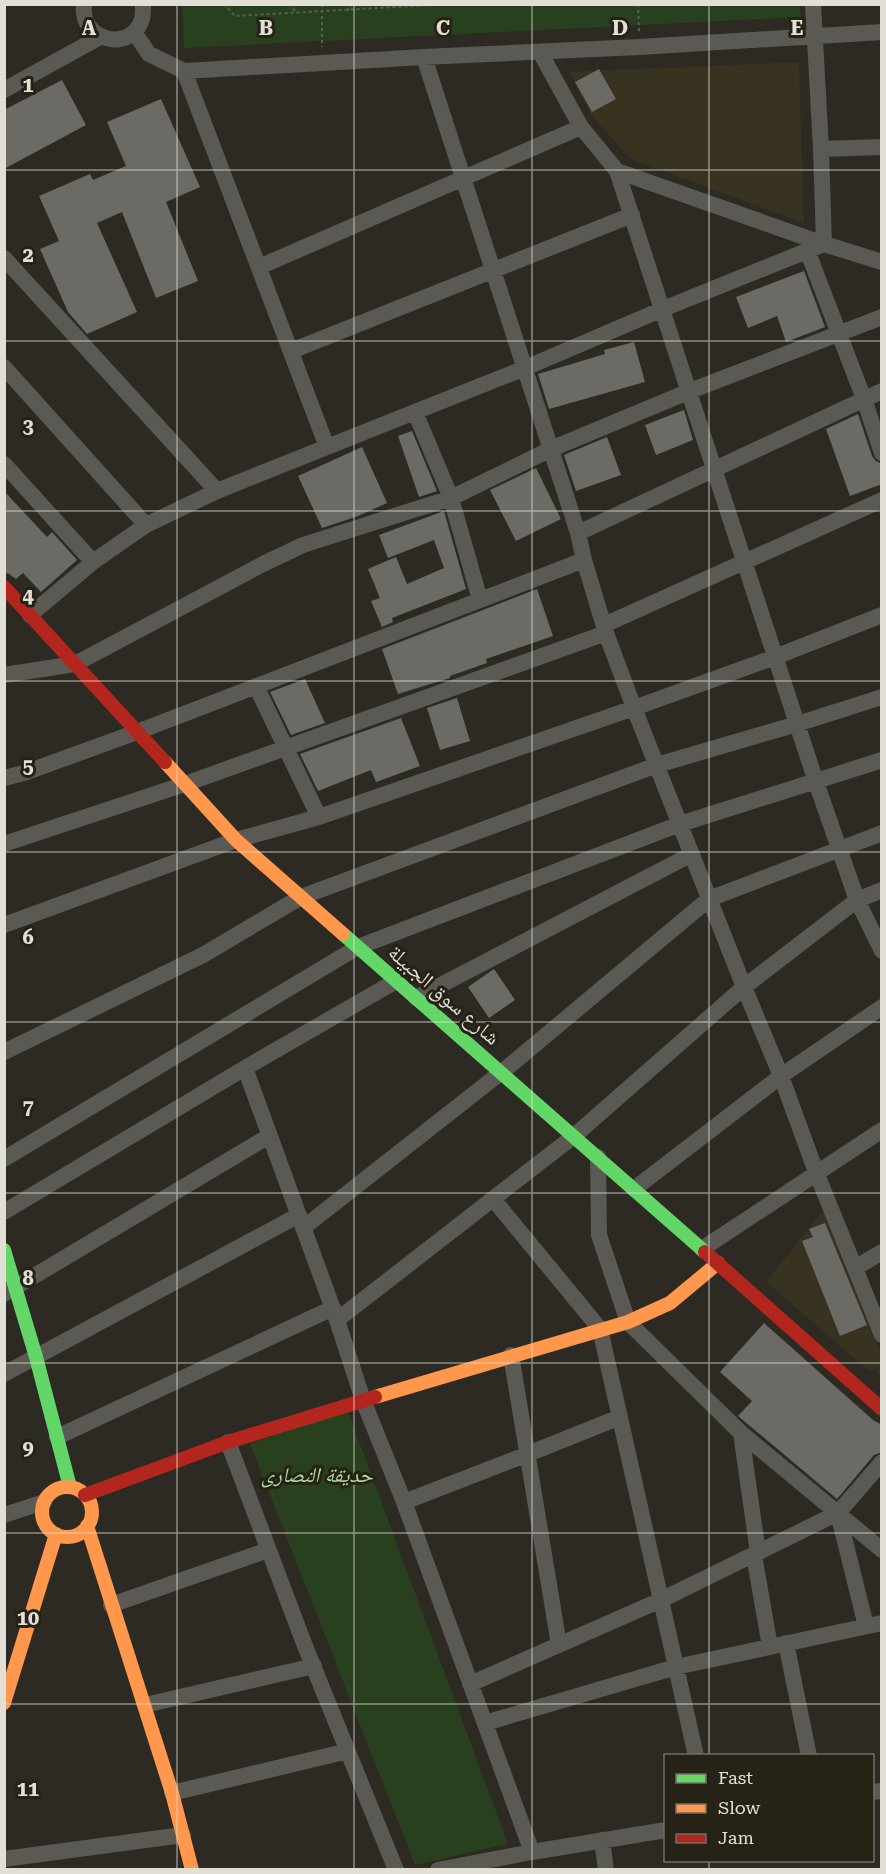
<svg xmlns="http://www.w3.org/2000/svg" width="886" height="1874" font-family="'Roboto Serif','Noto Naskh Arabic',serif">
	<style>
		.built { fill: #383220 }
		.green { fill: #29401e }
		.building { fill: #6c6a64 }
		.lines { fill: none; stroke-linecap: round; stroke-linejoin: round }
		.path { stroke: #5e5c58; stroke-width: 2; stroke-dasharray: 3 3; stroke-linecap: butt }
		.street { stroke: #5b5954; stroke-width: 16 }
		.fast { stroke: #63d668; stroke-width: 14 }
		.slow { stroke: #ff974d; stroke-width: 14 }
		.jam { stroke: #b3261e; stroke-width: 14 }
		.grid { fill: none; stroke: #e2dfd7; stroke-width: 1.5; stroke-opacity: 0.55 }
		.labels { text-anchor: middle; stroke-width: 6; stroke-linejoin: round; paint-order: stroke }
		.street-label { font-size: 21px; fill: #e2dfd7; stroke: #262216 }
		.park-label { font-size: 21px; font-style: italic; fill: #aedd9c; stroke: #262216 }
		.grid-label { font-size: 20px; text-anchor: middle; font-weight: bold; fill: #e2dfd7; stroke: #262216; stroke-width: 6; stroke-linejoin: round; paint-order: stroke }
	</style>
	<rect width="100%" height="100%" fill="#2c2a23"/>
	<path class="built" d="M799,62L804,223L631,159L591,115L570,72Z
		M823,1211L881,1354V1373L880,1375L875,1368L870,1372L766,1282Z"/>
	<path class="green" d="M799,4L801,17L184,48L182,5Z
		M347,1409L508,1844L415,1865L250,1444Z"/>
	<path class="building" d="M599,69L616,99L592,112L575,82Z
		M62,80L86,125L4,169V110Z
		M161,99L200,187L166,202L198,281L156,298L122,212L97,223L137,312L87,334L68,312L40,249L59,241L39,196L90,174L93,180L126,166L107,122Z
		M804,271L825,327L786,342L777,316L748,328L736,297Z
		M634,342L645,382L549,409L538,374L605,354L604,350Z
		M684,410L693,440L656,455L645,425Z
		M858,414L872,456L876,461L880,463L882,467V484L850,496L826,429Z
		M412,431L437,491L419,497L398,436Z
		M607,437L621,475L576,491L564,455Z
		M362,447L387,503L358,516L322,528L298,476Z
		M536,468L561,519L516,541L490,490Z
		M4,491L47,537L52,532L77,560L41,592L23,573L16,579L9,574L4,573Z
		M444,511L466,589L392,618L393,622L382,627L371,601L380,598L368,569L396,557L407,584L444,568L434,540L388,558L379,535Z
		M537,589L553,636L486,659L487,663L450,676V678L398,694L382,649Z
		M305,679L325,723L291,735L270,692Z
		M457,698L470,741L440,750L427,708Z
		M401,718L420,766L376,782L371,770L318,791L300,754Z
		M494,969L515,1000L489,1018L468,987Z
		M825,1223L867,1325L840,1336L802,1241L813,1237L809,1229Z
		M764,1323L873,1420L882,1425V1452L874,1455L837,1499L738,1416L752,1401L720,1372Z"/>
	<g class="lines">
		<path class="path" d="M224,4L235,16L449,4
			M289,4L297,13
			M322,4V47
			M638,4L639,32
			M347,11L353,4"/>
		<path class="street" d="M84,4C79,42 132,53 142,19C143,15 143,9 143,4
			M134,32L149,54L184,71L424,57L639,47L882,32
			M540,52L581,127L617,171L824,244L882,262
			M424,57L578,533L584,560L606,633L634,708L744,987L781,1076L816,1172L882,1335
			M184,71L327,447
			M4,90L100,37
			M821,149L882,147
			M617,171L816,782L857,900L882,951
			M807,250L864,399L882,453
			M4,258L217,491
			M259,267L581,127
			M291,351L632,215
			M4,367L146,525
			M415,412L451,498L480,600
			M4,464L93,562
			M578,533L882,391
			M30,615L93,562L146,525L217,491L525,368L663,309L824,244L821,149L813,4
			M604,625L882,500
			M4,675L75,664L263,564L303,545L451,498L551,449L690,391L882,317
			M256,686L319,817
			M4,778L24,773L137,732L584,560
			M4,844L185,784L606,633
			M4,925L236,840L319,817L634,708L775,657L882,615
			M416,998L692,854
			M4,1052L203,955L301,897L657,765L797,724L882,697
			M245,1068L337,1320L363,1400L404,1502L532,1852
			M598,1157L599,1235L628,1322L741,1433L882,1550
			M4,1159L358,947L680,824L882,760
			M634,1189L781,1076L882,1007
			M493,1199L600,1329L696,1756
			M4,1212L245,1068L396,981
			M303,1228L508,1067L709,899L882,833
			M702,1249L882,1130
			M855,1268L882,1252
			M4,1294L269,1136
			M337,1320L574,1136L744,987L857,900L882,890
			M511,1355L559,1645
			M4,1374L299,1215
			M741,1433L758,1553
			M57,1437L333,1308
			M228,1442L305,1646L396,1870
			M404,1502L528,1454L620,1417
			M838,1513L866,1626
			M4,1515L44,1502
			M754,1555L770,1647
			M111,1605L268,1550
			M786,1643L809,1756
			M470,1684L661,1600L838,1513L882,1462
			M145,1705L314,1666
			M485,1723L676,1667L882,1623
			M872,1792L882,1791
			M172,1793L348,1751
			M602,1840L606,1870
			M4,1859L183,1835
			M438,1870L532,1852L666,1830"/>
		<path class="fast" d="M343,934L705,1252
			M4,1250L36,1357L70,1487"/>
		<path class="slow" d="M165,762L236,840L343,934
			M375,1397L628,1322L670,1303L718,1263
			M42 1512a25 25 0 1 1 50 0a25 25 0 1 1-50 0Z
			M87,1526L172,1793L192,1870
			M4,1703L56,1534"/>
		<path class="jam" d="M4,587L165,762
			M705,1252L882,1409
			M85,1495L228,1442L375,1397"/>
	</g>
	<path class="grid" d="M177,4V1870M354,4V1870M532,4V1870M709,4V1756M4,170H882M4,341H882M4,511H882M4,681H882M4,852H882M4,1022H882M4,1193H882M4,1363H882M4,1533H882M4,1704H882M709,1860V1870"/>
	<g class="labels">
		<g class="street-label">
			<text transform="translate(444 995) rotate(41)" y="7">شارع سوق الجبيلة</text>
		</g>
		<g class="park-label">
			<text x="317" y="1482">حديقة النصارى</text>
		</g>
	</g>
	<g class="grid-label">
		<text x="89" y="35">A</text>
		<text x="266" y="35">B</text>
		<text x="443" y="35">C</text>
		<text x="620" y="35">D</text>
		<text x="797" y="35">E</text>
		<text x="28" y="92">1</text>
		<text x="28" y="262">2</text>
		<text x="28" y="433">3</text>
		<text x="28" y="603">4</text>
		<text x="28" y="773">5</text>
		<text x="28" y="944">6</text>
		<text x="28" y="1114">7</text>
		<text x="28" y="1285">8</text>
		<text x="28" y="1455">9</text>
		<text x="28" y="1625">10</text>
		<text x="28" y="1796">11</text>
	</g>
	<rect width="886" height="1874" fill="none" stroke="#e2dfd7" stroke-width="12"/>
	<rect x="664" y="1754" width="210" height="108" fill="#262216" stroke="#716e63" stroke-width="1.5"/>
	<rect x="676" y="1774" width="30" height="9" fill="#63d668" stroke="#716e63" stroke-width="1.5"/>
	<text x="718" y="1784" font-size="18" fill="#e2dfd7">Fast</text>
	<rect x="676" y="1804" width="30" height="9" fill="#ff974d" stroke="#716e63" stroke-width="1.5"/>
	<text x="718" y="1814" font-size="18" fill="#e2dfd7">Slow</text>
	<rect x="676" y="1834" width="30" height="9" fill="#b3261e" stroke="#716e63" stroke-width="1.5"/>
	<text x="718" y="1844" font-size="18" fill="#e2dfd7">Jam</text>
</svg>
